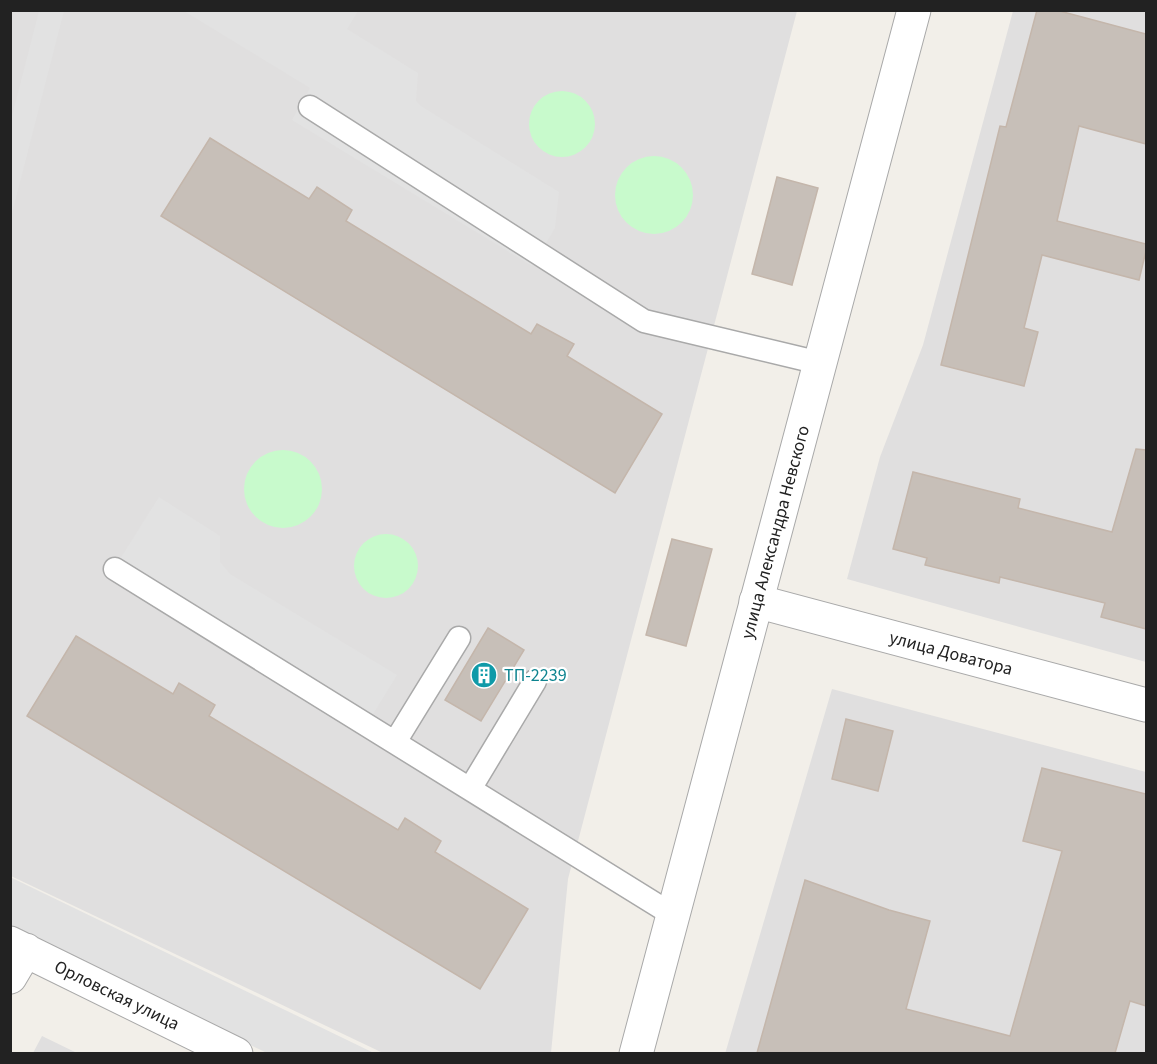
<svg xmlns="http://www.w3.org/2000/svg" width="1157" height="1064" font-family="'Source Sans 3',sans-serif">
	<style>
		.residential { fill: #e0dfdf }
		.park { fill: #c8facc }
		.parking { fill: #e2e2e2 }
		.building { fill: #c7bfb8; stroke: #c4b6ab; stroke-width: 1.5 }
		.lines { fill: none; stroke-linecap: round; stroke-linejoin: round }
		.service-casing { stroke: #a9a9a9; stroke-width: 25 }
		.minor-casing { stroke: #a9a9a9; stroke-width: 35 }
		.tertiary-casing { stroke: #a9a9a9; stroke-width: 35 }
		.service { stroke: #fff; stroke-width: 22 }
		.minor { stroke: #fff; stroke-width: 33 }
		.tertiary { stroke: #fff; stroke-width: 33 }
		.labels { text-anchor: middle; stroke-width: 4.5; stroke-linejoin: round; paint-order: stroke }
		.street-label { font-size: 18px; fill: #222; stroke: #fff }
		.culture-label { font-size: 18px; fill: #0d838f; stroke: #fff; text-anchor: start }
	</style>
	<rect width="100%" height="100%" fill="#f2efe9"/>
	<path class="residential" d="M10,11H797L568,879L551,1053H383L11,876Z
		M1013,11H1146V662L847,579L880,457L923,345Z
		M832,689L1146,772V1053L725,1054Z
		M42,1036L77,1053H33Z"/>
	<path class="park" d="M529 124a33 33 0 1 1 66 0a33 33 0 1 1-66 0Z
		M615 195a39 39 0 1 1 78 0a39 39 0 1 1-78 0Z
		M244 489a39 39 0 1 1 78 0a39 39 0 1 1-78 0Z
		M354 566a32 32 0 1 1 64 0a32 32 0 1 1-64 0Z"/>
	<path class="parking" d="M39,11H64L11,217V120Z
		M184,11H358L347,29L418,73L416,101L421,106L559,192L555,228L532,266L292,120L310,88Z
		M159,497L220,536V562L230,574L397,675L370,719L117,564Z
		M10,877L374,1053H267L11,929Z"/>
	<path class="building" d="M1037,10H1056L1146,34V144L1079,126L1057,221L1146,244V251L1139,280L1042,255L1024,328L1038,332L1024,386L941,365L1000,126L1006,127Z
		M210,138L309,199L317,187L352,210L346,221L531,334L537,324L574,344L567,356L662,414L615,493L161,216Z
		M777,177L818,188L792,285L752,274Z
		M1136,449L1146,450V629L1101,617L1105,603L1000,577L999,583L925,565L927,558L893,549L913,472L1020,499L1018,508L1112,532Z
		M672,539L712,549L686,646L646,635Z
		M488,628L524,650L481,721L445,700Z
		M76,636L173,694L179,683L215,705L209,716L398,830L405,818L441,841L435,852L528,909L480,989L27,716Z
		M846,719L893,731L878,791L832,779Z
		M1042,768L1146,794V1006L1130,1001L1115,1053H757L805,880L889,910L930,921L906,1009L1010,1036L1062,851L1023,841Z"/>
	<g class="lines">
		<defs>
			<path id="service" d="M310,107L644,321L820,363
				M115,569L673,915
				M395,742L459,638
				M470,789L535,681"/>
			<path id="minor" d="M756,601L1146,705
				M10,943L236,1054
				M10,977L26,950"/>
			<path id="tertiary" d="M636,1054L914,10"/>
		</defs>
		<use href="#service" class="service-casing"/>
		<use href="#minor" class="minor-casing"/>
		<use href="#tertiary" class="tertiary-casing"/>
		<use href="#service" class="service"/>
		<use href="#minor" class="minor"/>
		<use href="#tertiary" class="tertiary"/>
	</g>
	<defs>
		<symbol id="building-disc" viewBox="-11 -11 22 22"><circle r="9.5" fill="#0f9aa8" stroke="#fff"/><path d="M-4-6H4V6H1V3H-1V6H-4ZM-2.5-4.3h1.7v1.8h-1.7ZM.8-4.3h1.7v1.8H.8ZM-2.5-1h1.7V.8h-1.7ZM.8-1h1.7V.8H.8Z" fill="#fff"/></symbol>
	</defs>
	<g fill-rule="evenodd">
		<use href="#building-disc" x="469" y="660" width="30" height="30"/>
	</g>
	<g class="labels">
		<g class="street-label">
			<text transform="translate(775 532) rotate(-75)" y="6">улица Александра Невского</text>
			<text transform="translate(951 653) rotate(15)" y="6">улица Доватора</text>
			<text transform="translate(117 995) rotate(26)" y="6">Орловская улица</text>
		</g>
		<g class="culture-label">
			<text x="504" y="681">ТП-2239</text>
		</g>
	</g>
	<rect width="1157" height="1064" fill="none" stroke="#222222" stroke-width="24"/>
</svg>
